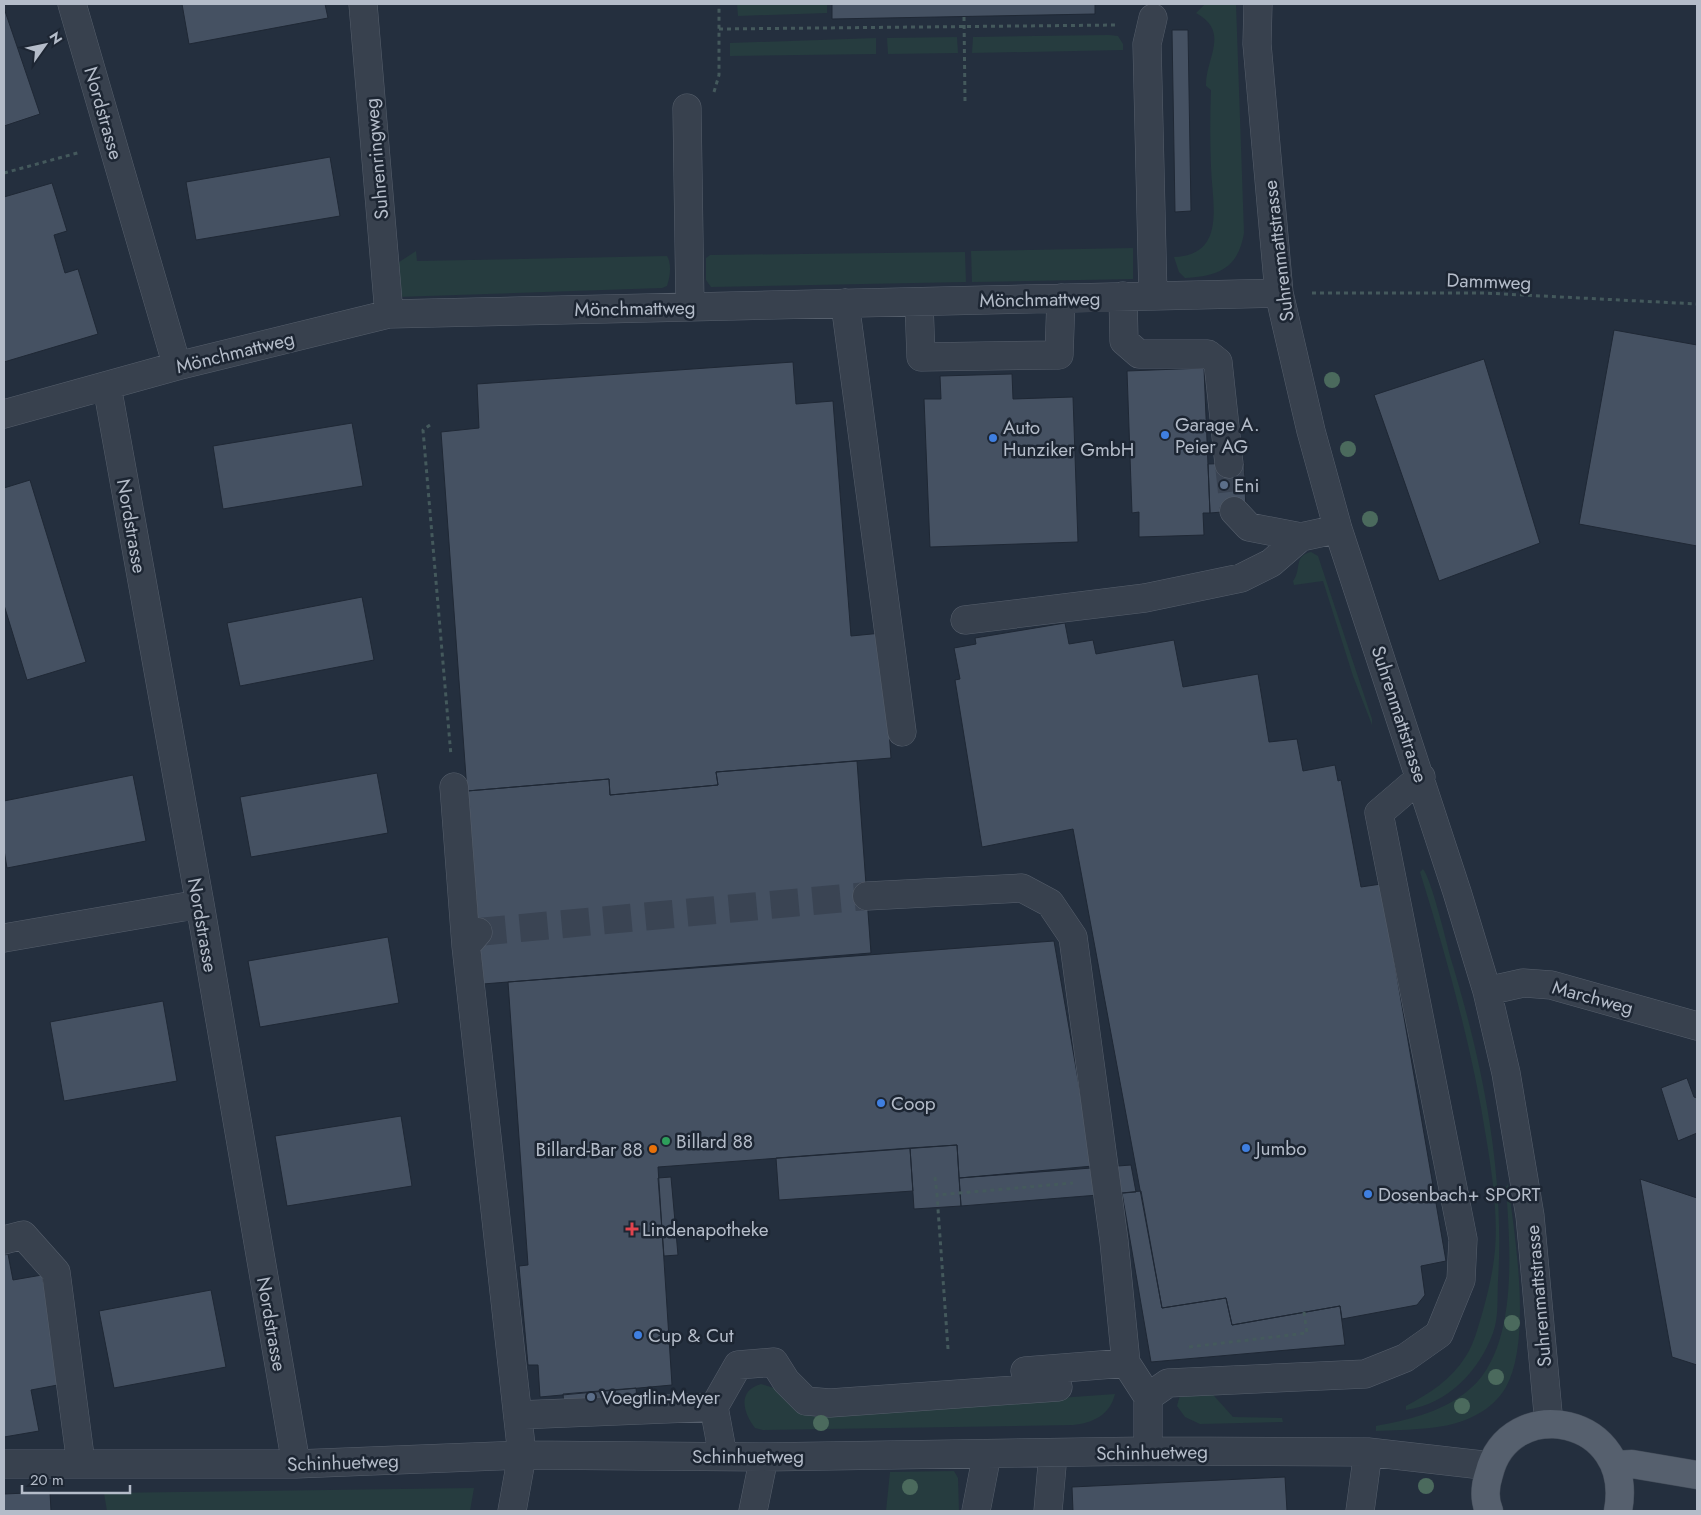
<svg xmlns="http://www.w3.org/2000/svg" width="1701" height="1515" font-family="Jost,sans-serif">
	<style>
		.green { fill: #263c3f }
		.building { fill: #455162; stroke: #1f2835 }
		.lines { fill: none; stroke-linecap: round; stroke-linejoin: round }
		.minor-tunnel { stroke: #3a4453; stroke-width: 28; stroke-dasharray: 28 14; stroke-linecap: butt }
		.minor-casing { stroke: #565f6c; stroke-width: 29 }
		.major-casing { stroke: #414a57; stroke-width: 29 }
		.path { stroke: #44595c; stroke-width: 3; stroke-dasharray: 4 4; stroke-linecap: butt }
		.minor { stroke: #38414e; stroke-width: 28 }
		.major { stroke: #56606e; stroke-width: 28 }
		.tree { fill: #4b6a5d }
		.shop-dot { fill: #3f7fe0; stroke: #1d2633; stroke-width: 2 }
		.service-dot { fill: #5c6f8a; stroke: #1d2633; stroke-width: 2 }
		.leisure-dot { fill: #2e9e5b; stroke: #1d2633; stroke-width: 2 }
		.food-dot { fill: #e8710a; stroke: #1d2633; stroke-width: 2 }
		.health-dot { fill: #e0444e; stroke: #1d2633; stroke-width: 2 }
		.labels { text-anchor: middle; stroke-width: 5; stroke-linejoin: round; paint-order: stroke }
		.street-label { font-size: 19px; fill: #b4bcc9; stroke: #1d2633 }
		.poi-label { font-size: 19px; fill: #b4bcc9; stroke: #1d2633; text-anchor: start }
	</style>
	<rect width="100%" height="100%" fill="#242f3e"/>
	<path class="green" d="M737,4H827V13L738,16Z
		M1205,4H1236L1244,233C1238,269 1218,276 1185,278L1179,272L1174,257C1227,255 1212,203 1211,167C1210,141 1210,116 1211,90L1206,86C1205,59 1231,32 1196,13Z
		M1109,35L1118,36L1123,44V50L972,53L973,37Z
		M957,37L958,53L888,54L887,38Z
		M876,38V54L730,56V43Z
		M1133,248V279L972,282L971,251Z
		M416,251L417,261L667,256C672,264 670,277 667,286L662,288L396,297L390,268Z
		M965,252L966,282L711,287L706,280V258L710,255Z
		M1311,552L1318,556L1372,719V725L1353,676L1323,581L1294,585L1293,581C1302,570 1293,556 1311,552Z
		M1423,869C1431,878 1446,940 1450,956C1482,1060 1505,1171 1498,1281C1497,1298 1499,1317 1493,1333C1479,1371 1448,1404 1406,1410V1406C1429,1394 1452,1379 1466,1356C1474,1344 1478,1327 1482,1314C1488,1293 1493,1272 1495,1250C1498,1213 1492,1173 1486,1137C1472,1047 1447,959 1420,872Z
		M1508,1184C1515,1236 1532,1340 1506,1387C1500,1398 1488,1409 1476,1415C1447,1431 1409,1429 1376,1431V1426C1407,1420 1439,1413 1465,1393C1520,1353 1510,1247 1506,1187Z
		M761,1384L774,1388L792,1404L1059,1398L1115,1394C1110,1415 1093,1423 1073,1425L763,1430L755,1428C743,1412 737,1391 761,1384Z
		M1207,1388L1233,1417L1282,1418L1283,1422L1200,1424L1185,1417L1177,1406L1180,1395Z
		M954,1471L958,1478L959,1511H886L890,1472Z
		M474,1488L470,1511H107L104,1493Z"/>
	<path class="building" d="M182,4H325L328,18L189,44Z
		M832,4H1095V14L832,19Z
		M4,8L40,114L4,126Z
		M1172,30H1188L1191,211L1175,212Z
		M330,157L340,216L196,240L186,182Z
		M52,183L67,231L54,235L65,273L78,269L98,334L4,362V197Z
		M1614,330L1697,345V546L1579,524Z
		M1484,359L1540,543L1439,581L1374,395Z
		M793,362L796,404L833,401L851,636L882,633L891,758L716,772L718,785L610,795L609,779L467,791L441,432L479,428L477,384Z
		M1204,368L1210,513H1203L1204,535L1139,537V512L1132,513L1127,371Z
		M1012,374L1013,399L1073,397L1078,542L930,547L924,399H941L940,376Z
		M352,423L363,486L223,509L213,446Z
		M1244,463L1246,510L1210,513L1208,464Z
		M30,480L86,662L27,680L4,605V488Z
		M362,597L374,660L240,686L227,623Z
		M1065,623L1069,644L1093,640L1096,654L1174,640L1183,687L1258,674L1269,742L1297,739L1303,771L1335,765L1338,781L1341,780L1361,887L1381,884L1446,1261L1421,1266L1425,1295L1417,1305L1342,1319L1340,1306L1232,1325L1226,1298L1162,1308L1073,829L982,847L955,680L960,679L954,648L976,644L975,638Z
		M857,761L871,953L483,984L467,791L609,779L610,795L718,785L716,772Z
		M377,773L388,833L251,857L240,797Z
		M133,775L146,841L7,868L4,850V801Z
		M388,937L399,1003L260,1027L248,961Z
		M1054,941L1093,1166L959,1178L957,1145L658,1167L672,1385L540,1397L538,1365H528L519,1266L528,1265L508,982Z
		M163,1001L177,1081L64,1101L50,1022Z
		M1687,1078L1694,1097L1697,1098V1133L1678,1141L1661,1088Z
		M401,1116L412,1186L287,1206L275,1136Z
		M957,1145L961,1206L914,1209L910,1148Z
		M910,1148L913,1191L779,1200L776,1158Z
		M1131,1165L1136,1192L961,1206L959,1178Z
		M671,1177L678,1255L664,1256L658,1178Z
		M1640,1179L1697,1198V1365L1672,1357Z
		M1141,1191L1162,1308L1226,1298L1232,1325L1340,1306L1345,1345L1151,1362L1122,1193Z
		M8,1254L13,1280L42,1275L63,1384L31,1390L39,1431L4,1437V1255Z
		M211,1290L226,1367L114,1388L99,1311Z
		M636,1388L637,1400L564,1405L563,1394Z
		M1285,1477L1287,1511H1073L1072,1487Z
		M50,1492L51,1511H4V1494Z"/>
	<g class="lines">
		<path class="minor-tunnel" d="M1229,464L1234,511
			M478,932L867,896"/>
		<defs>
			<path id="minor" d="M72,4L177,366
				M363,4L389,314
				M1258,4L1257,44L1279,293L1311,431L1338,529L1457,892L1487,991L1506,1073L1530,1216L1549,1424
				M1153,18L1147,44L1153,296
				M687,108L690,307
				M1123,296L1124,341L1139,354H1208L1218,362L1229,464
				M919,302L921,357L1059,355L1061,298
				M845,303L902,732
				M107,386L200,904L296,1464
				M4,414L177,366L389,314L1279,293
				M1234,511L1249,527L1301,537
				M965,620L1145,598L1241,578L1271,563L1301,537L1338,529
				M454,787L466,946
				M867,896L1022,888L1050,903L1073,937L1114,1241L1126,1363L1148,1397V1451
				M478,932L466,946L522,1455L512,1511
				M4,938L200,904
				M1487,991L1523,983L1551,985L1697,1026
				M4,1240L23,1235L56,1272L81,1464
				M1025,1371L1126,1363
				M1148,1397L1168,1383L1365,1374L1405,1358L1439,1334L1461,1280L1463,1239L1379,813L1421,777
				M518,1415L714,1407
				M723,1456L714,1407L738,1365L774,1362L786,1381L806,1401L830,1403L1058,1387
				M4,1464H296L522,1455L764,1457L1148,1451L1368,1452L1491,1466
				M753,1511L764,1457
				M976,1511L987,1454
				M1048,1511L1053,1454
				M1360,1511L1368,1452"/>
			<path id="major" d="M1615,1465L1632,1464L1697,1475
				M1489,1511C1484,1499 1485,1486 1489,1474C1509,1392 1636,1416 1618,1511"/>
		</defs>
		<use href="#minor" class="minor-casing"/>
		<use href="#major" class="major-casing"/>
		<path class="path" d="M964,17L965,102
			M719,29L1119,25
			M714,92L719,75V4
			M4,173L81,152
			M1312,293H1484L1697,304
			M430,425L423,430L451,756
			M935,1177L937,1195
			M1189,1347L1307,1333L1304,1312
			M948,1349L937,1195L1073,1183"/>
		<use href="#minor" class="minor"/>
		<use href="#major" class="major"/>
	</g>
	<g class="tree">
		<circle cx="1332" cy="380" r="8"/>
		<circle cx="1348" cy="449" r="8"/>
		<circle cx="1370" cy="519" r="8"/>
		<circle cx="1512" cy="1323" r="8"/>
		<circle cx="1496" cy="1377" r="8"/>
		<circle cx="1462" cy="1406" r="8"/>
		<circle cx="821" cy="1423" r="8"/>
		<circle cx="1426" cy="1486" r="8"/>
		<circle cx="910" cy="1487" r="8"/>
	</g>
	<g class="shop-dot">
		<circle cx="1165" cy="435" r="5"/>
		<circle cx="993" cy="438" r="5"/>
		<circle cx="881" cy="1103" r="5"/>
		<circle cx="1246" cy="1148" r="5"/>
		<circle cx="1368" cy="1194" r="5"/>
		<circle cx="638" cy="1335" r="5"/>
	</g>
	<g class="service-dot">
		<circle cx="1224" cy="485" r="5"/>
		<circle cx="591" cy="1397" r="5"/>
	</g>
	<circle class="leisure-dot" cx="666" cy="1141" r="5"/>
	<circle class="food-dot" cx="653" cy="1149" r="5"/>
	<path class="health-dot" d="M629.5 1221.5h5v5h5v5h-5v5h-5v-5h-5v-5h5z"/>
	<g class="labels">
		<g class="street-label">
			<text transform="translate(104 113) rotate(74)" y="7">Nordstrasse</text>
			<text transform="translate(376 159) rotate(-95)" y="7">Suhrenringweg</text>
			<text transform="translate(1278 251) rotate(-97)" y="7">Suhrenmattstrasse</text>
			<text transform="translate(1489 281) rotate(2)" y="7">Dammweg</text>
			<text transform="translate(1040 299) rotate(-1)" y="7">Mönchmattweg</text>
			<text transform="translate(635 308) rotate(-1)" y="7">Mönchmattweg</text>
			<text transform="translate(235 352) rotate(-14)" y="7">Mönchmattweg</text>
			<text transform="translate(132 526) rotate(80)" y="7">Nordstrasse</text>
			<text transform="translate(1400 714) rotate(72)" y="7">Suhrenmattstrasse</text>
			<text transform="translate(203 925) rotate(80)" y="7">Nordstrasse</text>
			<text transform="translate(1593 997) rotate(15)" y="7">Marchweg</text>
			<text transform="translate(1538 1296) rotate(-95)" y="7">Suhrenmattstrasse</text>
			<text transform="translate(272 1324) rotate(80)" y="7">Nordstrasse</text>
			<text transform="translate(1152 1452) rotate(-1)" y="7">Schinhuetweg</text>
			<text x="748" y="1463">Schinhuetweg</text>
			<text transform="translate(343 1462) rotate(-2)" y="7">Schinhuetweg</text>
		</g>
		<g class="poi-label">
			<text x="1175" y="431">Garage A.<tspan x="1175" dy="22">Peier AG</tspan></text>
			<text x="1003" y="434">Auto<tspan x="1003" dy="22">Hunziker GmbH</tspan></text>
			<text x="1234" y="492">Eni</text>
			<text x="891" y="1110">Coop</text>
			<text x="676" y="1148">Billard 88</text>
			<text x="1256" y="1155">Jumbo</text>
			<text x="643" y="1156" text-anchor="end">Billard-Bar 88</text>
			<text x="1378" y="1201">Dosenbach+ SPORT</text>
			<text x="642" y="1236">Lindenapotheke</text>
			<text x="648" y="1342">Cup &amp; Cut</text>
			<text x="601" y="1404">Voegtlin-Meyer</text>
		</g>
	</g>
	<rect width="1701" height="1515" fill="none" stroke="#b4bcc9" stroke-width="10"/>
	<g transform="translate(45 45) rotate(57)" stroke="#1d2633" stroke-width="4" paint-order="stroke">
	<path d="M0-4L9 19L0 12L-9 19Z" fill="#b4bcc9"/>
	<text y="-8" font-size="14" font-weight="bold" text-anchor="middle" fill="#b4bcc9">N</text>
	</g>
	<path d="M22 1485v8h108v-8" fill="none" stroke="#b4bcc9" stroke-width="2.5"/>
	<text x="30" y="1485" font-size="15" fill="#b4bcc9" stroke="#1d2633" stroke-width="4" paint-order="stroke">20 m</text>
</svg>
